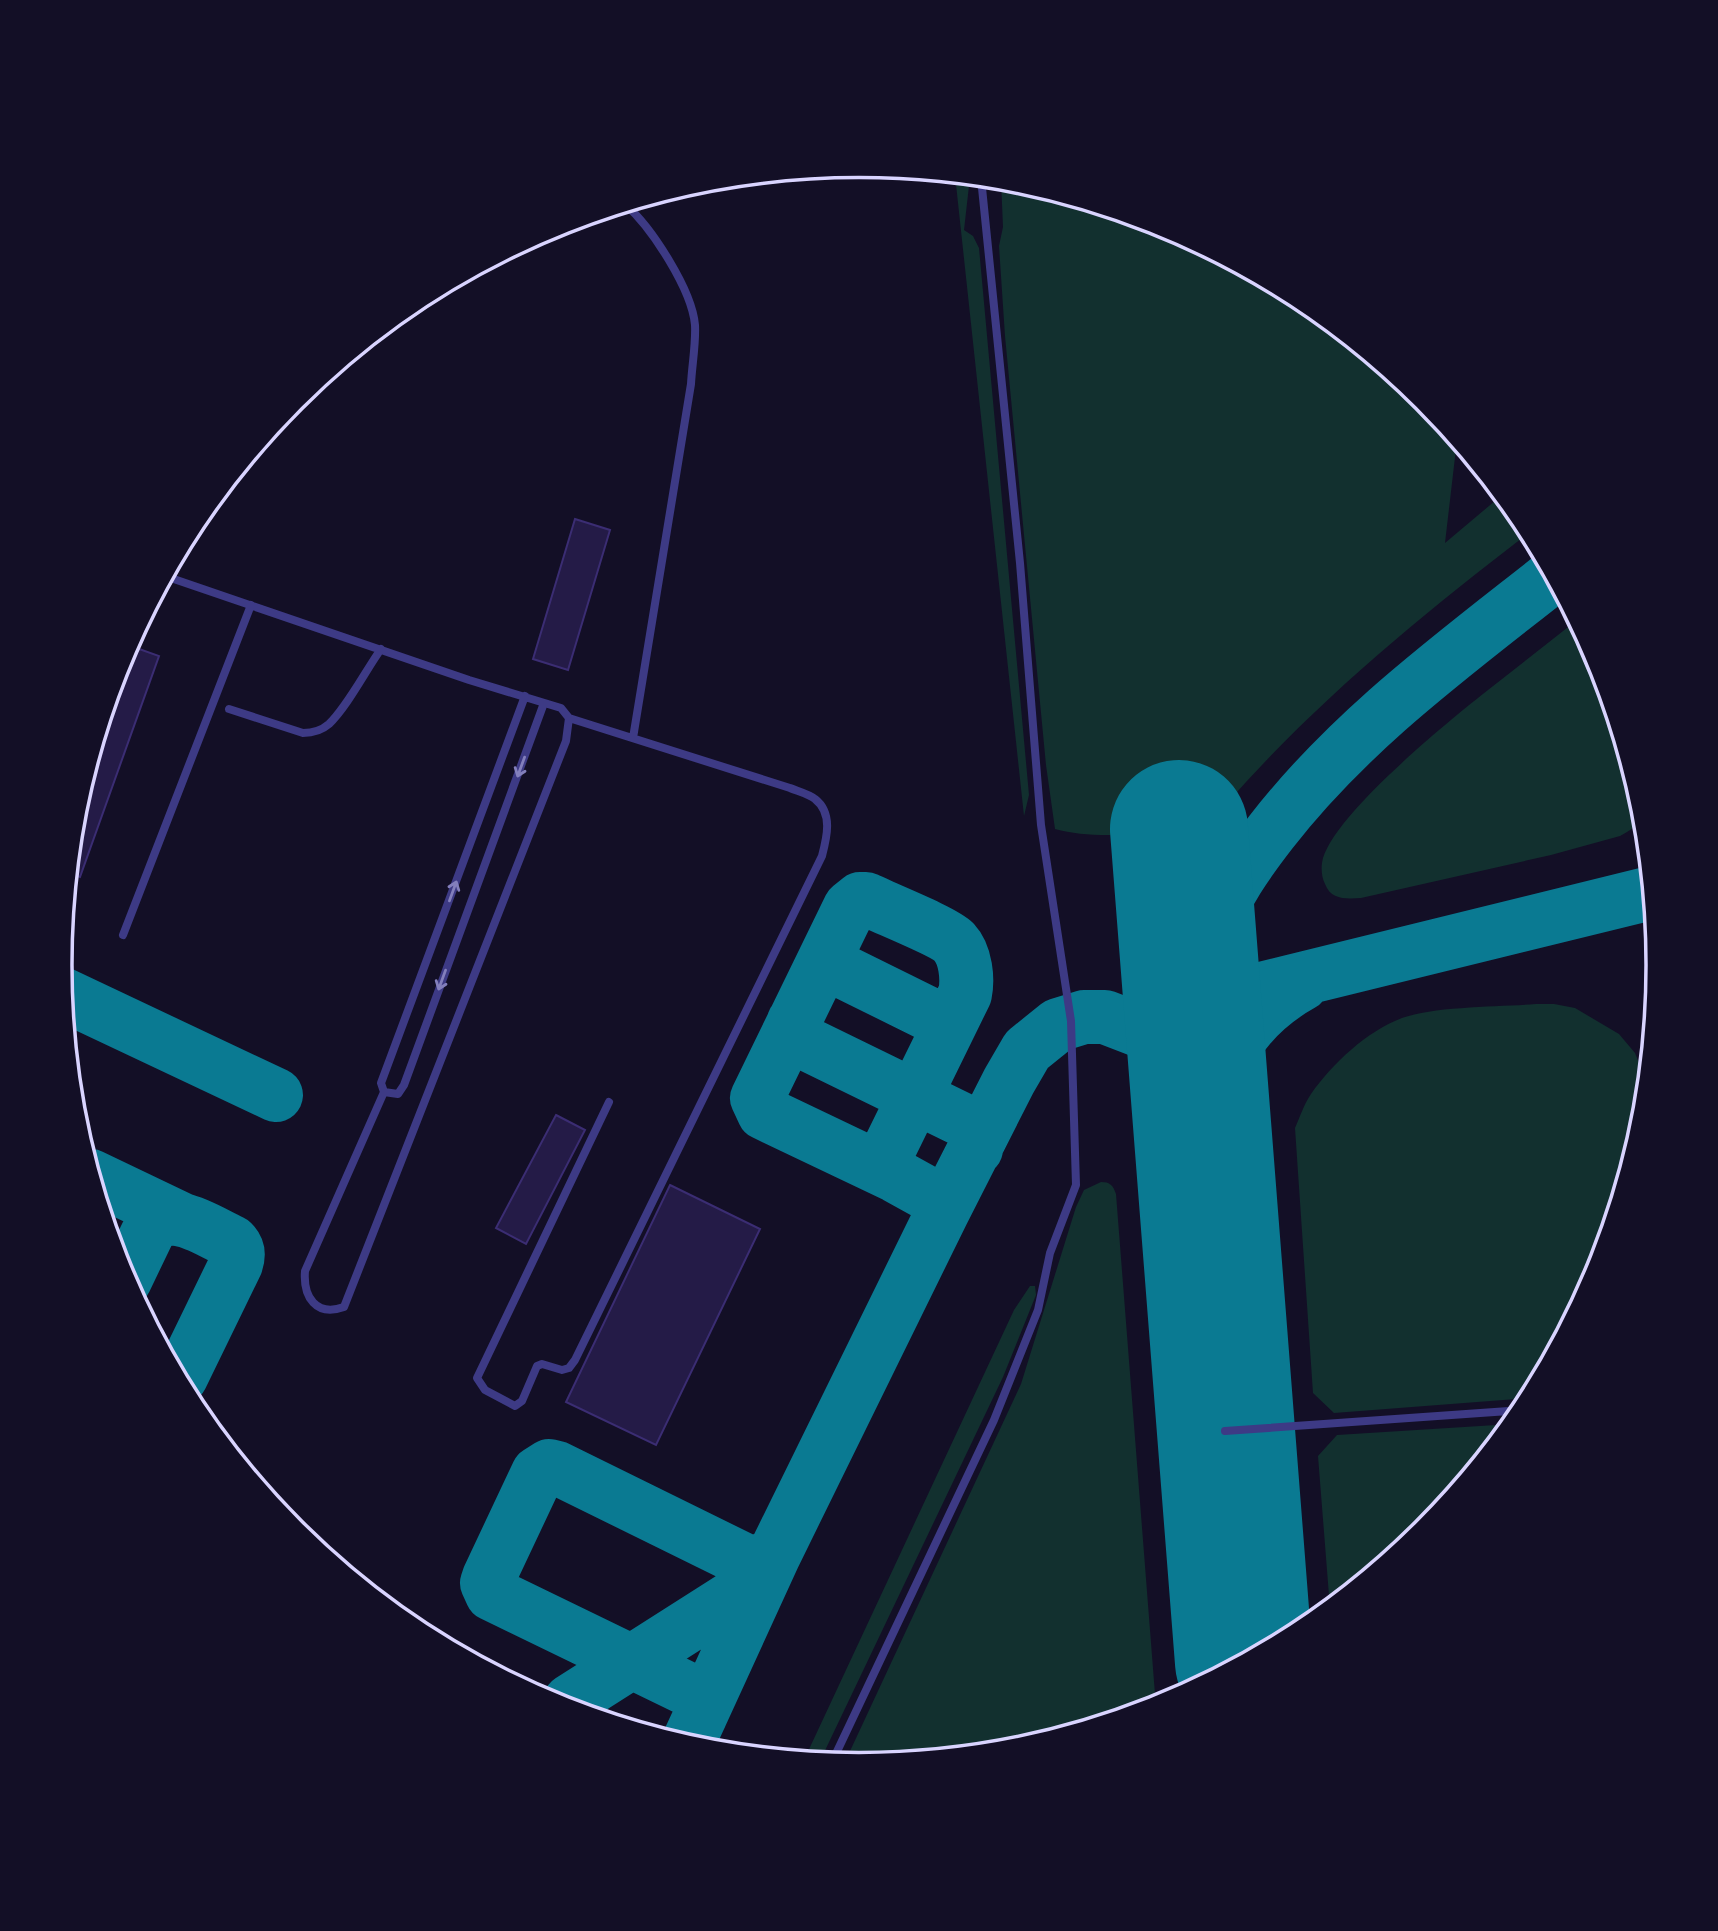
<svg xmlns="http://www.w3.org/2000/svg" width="1718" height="1931" font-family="'IBM Plex Sans',sans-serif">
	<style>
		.green { fill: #12302f }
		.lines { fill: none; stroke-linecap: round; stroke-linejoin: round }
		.taxiway { stroke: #0a7a92; stroke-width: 54 }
		.runway { stroke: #0a7a92; stroke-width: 138 }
		.building { fill: #241b47; stroke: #3b2d73; stroke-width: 2 }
		.service { stroke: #3d3a85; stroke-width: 8 }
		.oneway { stroke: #837fbc }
		.rim { fill: none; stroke: #d9d4ff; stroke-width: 3.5 }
	</style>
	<rect width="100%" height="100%" fill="#130f26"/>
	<path class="green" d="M955,175L970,177L964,230L973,236L979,248L1029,795L1024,816Z
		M1001,180L1015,181L1165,227L1303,301L1425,400L1457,440L1445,543L1502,495L1530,532C1423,614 1318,700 1229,801V824C1177,829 1105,843 1055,829L1046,765L1005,336L999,246L1003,227Z
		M1577,620L1598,660L1643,810L1644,817C1637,825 1630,831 1620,836L1551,855L1361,898C1346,899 1331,900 1325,884C1322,878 1321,870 1322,863C1328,819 1451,719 1488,690C1517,667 1547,644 1577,620Z
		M1536,1004H1554L1575,1008L1619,1034L1635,1053L1647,1083L1643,1122L1597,1272L1530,1398L1334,1413L1313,1393L1295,1128C1300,1117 1304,1104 1311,1094C1332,1064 1367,1031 1402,1018C1435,1006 1499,1007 1536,1004Z
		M1101,1182C1110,1182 1113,1185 1116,1194L1156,1707L1015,1750L859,1765L844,1764L1021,1384L1076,1207L1084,1190Z
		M1030,1286H1035L1036,1295L1003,1377L820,1761L804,1760L1014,1310Z
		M1512,1424L1424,1531L1330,1608L1318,1456L1337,1435Z"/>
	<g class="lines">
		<path class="taxiway" d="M816,977L826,968L840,970L931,1015L937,1017L944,1027L943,1039
			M62,994L276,1095
			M1165,1007L1257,990L1651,893
			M794,1021L793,1029L799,1040L969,1123L975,1131L976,1149
			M1196,1030C1198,997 1200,963 1212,931C1225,894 1247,863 1271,832C1350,730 1453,655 1553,576
			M1206,1138C1213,1070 1241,1018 1302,984
			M91,1176L183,1220
			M896,1176C888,1167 886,1162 888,1151L965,994C968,979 966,955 954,942C943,931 884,908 866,899H860L850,907L757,1098L764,1113L896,1176L934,1197L939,1202L942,1213
			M125,1280L150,1228C173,1205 208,1231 232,1242C239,1249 239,1255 236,1264L181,1377
			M565,1708L570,1701L749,1587L765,1571
			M701,1715L702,1707L696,1693L492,1594L487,1583L489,1577L538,1473L549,1466L557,1468L752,1564L774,1555
			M687,1745L774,1555L942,1213L1009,1081L1027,1050L1058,1025L1084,1017H1105L1144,1032L1165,1048L1184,1071L1194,1095L1204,1142"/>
		<path class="runway" d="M1179,829L1244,1662"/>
	</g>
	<path class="building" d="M575,519L610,530L568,670L533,659Z
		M128,645L159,656L80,877L69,873L75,809L121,659Z
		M556,1115L585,1130L526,1244L496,1228Z
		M670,1185L760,1229L656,1445L566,1402Z"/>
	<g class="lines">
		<path class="service" d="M626,205C652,228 692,290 695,325C696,344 692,365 691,384L633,738
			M165,576L469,680L561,708L569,718L566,741L344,1307C316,1317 303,1297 305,1271L384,1092
			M525,696L381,1083L384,1092L398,1094L404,1085L544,703
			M229,709L303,733C313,733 321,731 329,724C347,707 366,670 381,649
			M569,718L790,788C797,791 809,794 815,799C833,813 827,837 822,856L575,1360L569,1368L562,1370L542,1364L537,1366L522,1401L515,1406L485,1390L477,1378L609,1102
			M123,935L251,605
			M1225,1431L1523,1410
			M832,1762L994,1420L1038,1310L1050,1253L1076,1185L1071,1021L1041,825L1020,563L981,178"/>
	</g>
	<defs><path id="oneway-shaft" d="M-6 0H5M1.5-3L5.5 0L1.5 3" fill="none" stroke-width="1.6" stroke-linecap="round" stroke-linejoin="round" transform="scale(1.75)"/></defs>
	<g class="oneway">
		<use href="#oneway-shaft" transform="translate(521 767) rotate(110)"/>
		<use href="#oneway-shaft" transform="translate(453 891) rotate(-70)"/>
		<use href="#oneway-shaft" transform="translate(442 980) rotate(110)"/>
	</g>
	<path d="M0 0H1718V1931H0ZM72 965a787 787 0 1 1 1574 0a787 787 0 1 1-1574 0Z" fill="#130f26" fill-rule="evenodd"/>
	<path class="rim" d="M72 965a787 787 0 1 1 1574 0a787 787 0 1 1-1574 0Z"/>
</svg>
